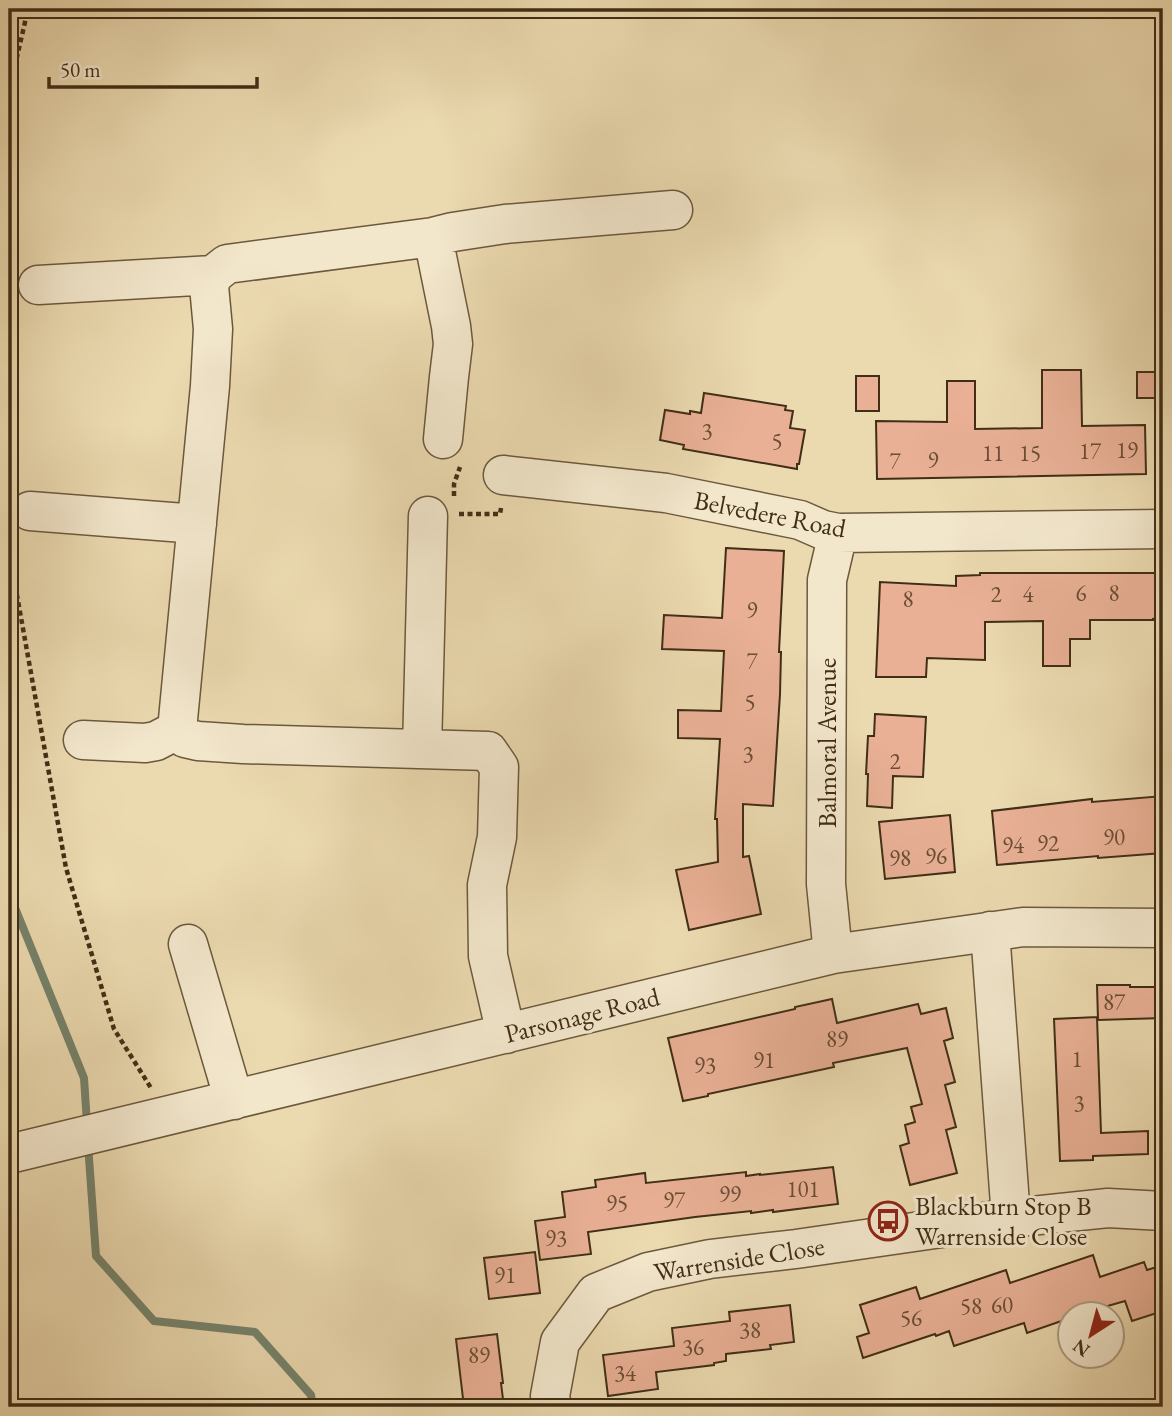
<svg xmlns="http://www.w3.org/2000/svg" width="1172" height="1416" font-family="'EB Garamond',serif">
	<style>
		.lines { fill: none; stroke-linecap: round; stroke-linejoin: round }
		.stream { stroke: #76836c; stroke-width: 8 }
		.building { fill: #e9b095; stroke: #412e16; stroke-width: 2 }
		.minor-casing { stroke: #6c593c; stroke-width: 41 }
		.path { stroke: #412e16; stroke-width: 4.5; stroke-dasharray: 5 3.5; stroke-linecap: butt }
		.minor { stroke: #f2e6cb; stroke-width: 38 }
		.labels { text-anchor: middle; stroke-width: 6; stroke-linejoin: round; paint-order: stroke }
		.number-label { font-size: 23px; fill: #6b4e36 }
		.street-label { font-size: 26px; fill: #412e16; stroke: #f2e6cb }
		.poi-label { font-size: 26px; fill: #412e16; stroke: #f2e6cb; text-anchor: start }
	</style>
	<rect width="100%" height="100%" fill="#ebd9af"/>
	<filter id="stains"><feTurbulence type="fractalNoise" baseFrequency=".00286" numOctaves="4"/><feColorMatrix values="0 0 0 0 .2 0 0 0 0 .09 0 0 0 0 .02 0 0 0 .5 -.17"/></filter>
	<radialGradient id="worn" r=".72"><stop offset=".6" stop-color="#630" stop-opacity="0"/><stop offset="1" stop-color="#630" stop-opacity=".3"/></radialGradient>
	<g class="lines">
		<path class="stream" d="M9,893L84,1078L87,1124
			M88,1144L96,1256L154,1321L255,1332L311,1395L313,1407"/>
	</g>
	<path class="building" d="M1042,370H1081L1082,426L1145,425L1146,474L877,479L876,421L947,422V381H975V429L1042,428Z
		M1137,372H1163V398H1137Z
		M856,376H879V411H856Z
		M704,393L786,406L785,410L793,411L790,428L805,430L799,464H797V469L683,449L684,445L660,440L665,410L690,414V411L701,413Z
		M726,548L784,551L779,652H781L780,694L773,806L743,804V857L749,856L761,914L689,930L676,870L718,862L717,819H715L720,739L678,738V710L721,711L724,651L662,649L664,615L722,618Z
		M980,573H1163V618L1153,619V620H1090V639H1070V666H1043V621L985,622V660L927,658L926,677H876L880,582L956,586V576L980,575Z
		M875,714L926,717L923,777L893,776L892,808L867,806L868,774H866L868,736H874Z
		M1163,796V853L1098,858V856L997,865L992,811L1092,799V802Z
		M950,815L955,872L885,879L879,822Z
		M1097,985H1130V987H1163V1018L1098,1020Z
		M832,999L837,1023L918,1004L921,1014L946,1008L953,1038L944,1041L955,1082L945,1085L956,1127L946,1130L957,1173L910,1185L900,1146L909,1143L905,1125L915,1122L911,1107L922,1104L907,1048L833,1063L834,1067L708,1094V1096L683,1101L668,1038L795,1009V1007Z
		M1097,1017L1101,1133L1148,1131V1154L1093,1156V1160L1060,1161L1054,1019Z
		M833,1167L838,1204L773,1212V1210L751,1213V1211L695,1217L588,1232L591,1254L540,1260L535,1221L565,1217L562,1192L596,1187L595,1180L645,1173L646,1183L746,1172V1176L760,1174V1175Z
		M535,1252L540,1293L489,1299L484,1258Z
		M1093,1255L1100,1277L1144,1262L1147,1270L1163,1265V1311L1132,1321L1125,1301L1080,1314H1070V1318L1027,1333L1024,1323L954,1346L949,1331L936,1336L935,1334L863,1358L857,1337L869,1333L860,1305L916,1287L920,1299L1006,1270L1010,1283Z
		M790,1305L794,1342L770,1345L771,1349L726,1354V1361L714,1363V1365L656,1372L658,1389L608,1396L603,1355L674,1346L672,1328L730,1321L729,1312Z
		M497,1334L503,1383H501L504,1407H464L456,1339Z"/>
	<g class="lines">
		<defs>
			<path id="minor" d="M433,237L451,326L453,344L449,377L443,439
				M38,285L213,275
				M503,475L666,493L800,520L823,530L838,533L1163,529
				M30,511L197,524
				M83,740L145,743L156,741L177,730
				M422,749L428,516
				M990,931L1011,1218
				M188,944L234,1100
				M833,954L826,884L827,580L838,533
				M506,1034L488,956L487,885L497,837L499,767L488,751L243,744L198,741L185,738L177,730L210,386L213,329L209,286L213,275L227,264L433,237L453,232L505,224L673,210
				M9,1154L833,954L1023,927L1163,928
				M552,1407L550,1396L560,1342L596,1293L648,1272L710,1259L796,1249L1011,1218L1108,1208L1163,1211"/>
		</defs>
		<use href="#minor" class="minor-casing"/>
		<path class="path" d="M9,92L28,9
			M454,496V484L460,467
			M459,514H500L501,508
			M9,535L13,573L66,868L114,1029L151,1088"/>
		<use href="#minor" class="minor"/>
	</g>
	<defs>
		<symbol id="bus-ring" viewBox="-11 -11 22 22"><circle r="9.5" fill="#f2e6cb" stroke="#8f2418" stroke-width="1.5"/><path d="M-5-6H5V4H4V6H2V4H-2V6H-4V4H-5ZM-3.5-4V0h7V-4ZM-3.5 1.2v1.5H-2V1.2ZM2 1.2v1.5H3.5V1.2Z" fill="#8f2418"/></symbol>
	</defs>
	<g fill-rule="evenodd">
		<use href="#bus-ring" x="866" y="1199" width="44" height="44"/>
	</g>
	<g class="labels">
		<g class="number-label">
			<text x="707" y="439">3</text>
			<text x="777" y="449">5</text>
			<text x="1127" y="458">19</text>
			<text x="1090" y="459">17</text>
			<text x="993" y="461">11</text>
			<text x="1030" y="461">15</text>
			<text x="933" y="468">9</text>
			<text x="895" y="469">7</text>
			<text x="1081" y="601">6</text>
			<text x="1114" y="601">8</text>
			<text x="996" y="602">2</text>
			<text x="1028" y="602">4</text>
			<text x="908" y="607">8</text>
			<text x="752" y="618">9</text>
			<text x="752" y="669">7</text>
			<text x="750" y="710">5</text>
			<text x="748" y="762">3</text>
			<text x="895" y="769">2</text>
			<text x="1114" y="845">90</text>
			<text x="1048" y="851">92</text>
			<text x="1013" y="853">94</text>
			<text x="936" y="864">96</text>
			<text x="900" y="866">98</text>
			<text x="1114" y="1010">87</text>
			<text x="837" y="1047">89</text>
			<text x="1077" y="1067">1</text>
			<text x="764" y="1068">91</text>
			<text x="705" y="1073">93</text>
			<text x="1079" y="1111">3</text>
			<text x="803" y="1197">101</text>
			<text x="730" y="1202">99</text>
			<text x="674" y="1208">97</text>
			<text x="617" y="1211">95</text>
			<text x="556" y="1246">93</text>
			<text x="505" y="1283">91</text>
			<text x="1002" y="1313">60</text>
			<text x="971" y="1314">58</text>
			<text x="911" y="1326">56</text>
			<text x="750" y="1338">38</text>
			<text x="693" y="1355">36</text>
			<text x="479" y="1363">89</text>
			<text x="625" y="1381">34</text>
		</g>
		<g class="street-label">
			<text transform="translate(770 514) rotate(11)" y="9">Belvedere Road</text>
			<text transform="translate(827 743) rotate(-90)" y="9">Balmoral Avenue</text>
			<text transform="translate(582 1015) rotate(-14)" y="9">Parsonage Road</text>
			<text transform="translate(739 1259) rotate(-9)" y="9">Warrenside Close</text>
		</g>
		<g class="poi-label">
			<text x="915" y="1215">Blackburn Stop B<tspan x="915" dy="30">Warrenside Close</tspan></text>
		</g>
	</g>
	<rect width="1172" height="1416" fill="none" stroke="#ebd9af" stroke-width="35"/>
	<rect x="10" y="10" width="1151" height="1395" fill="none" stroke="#412e16" stroke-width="3.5"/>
	<rect x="18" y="18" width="1137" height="1381" fill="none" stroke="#412e16" stroke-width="2"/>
	<g transform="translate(1091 1335) rotate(216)"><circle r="33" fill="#f2e6cb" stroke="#ab9c83" stroke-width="2"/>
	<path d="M0-5L12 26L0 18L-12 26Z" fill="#8f2418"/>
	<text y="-10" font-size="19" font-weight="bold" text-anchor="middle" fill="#412e16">N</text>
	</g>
	<path d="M49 77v10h208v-10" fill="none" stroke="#412e16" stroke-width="3.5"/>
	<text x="60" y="77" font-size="21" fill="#412e16" stroke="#f2e6cb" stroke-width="5" paint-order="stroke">50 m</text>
	<rect width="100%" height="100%" filter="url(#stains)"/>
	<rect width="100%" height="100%" fill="url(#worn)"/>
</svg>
